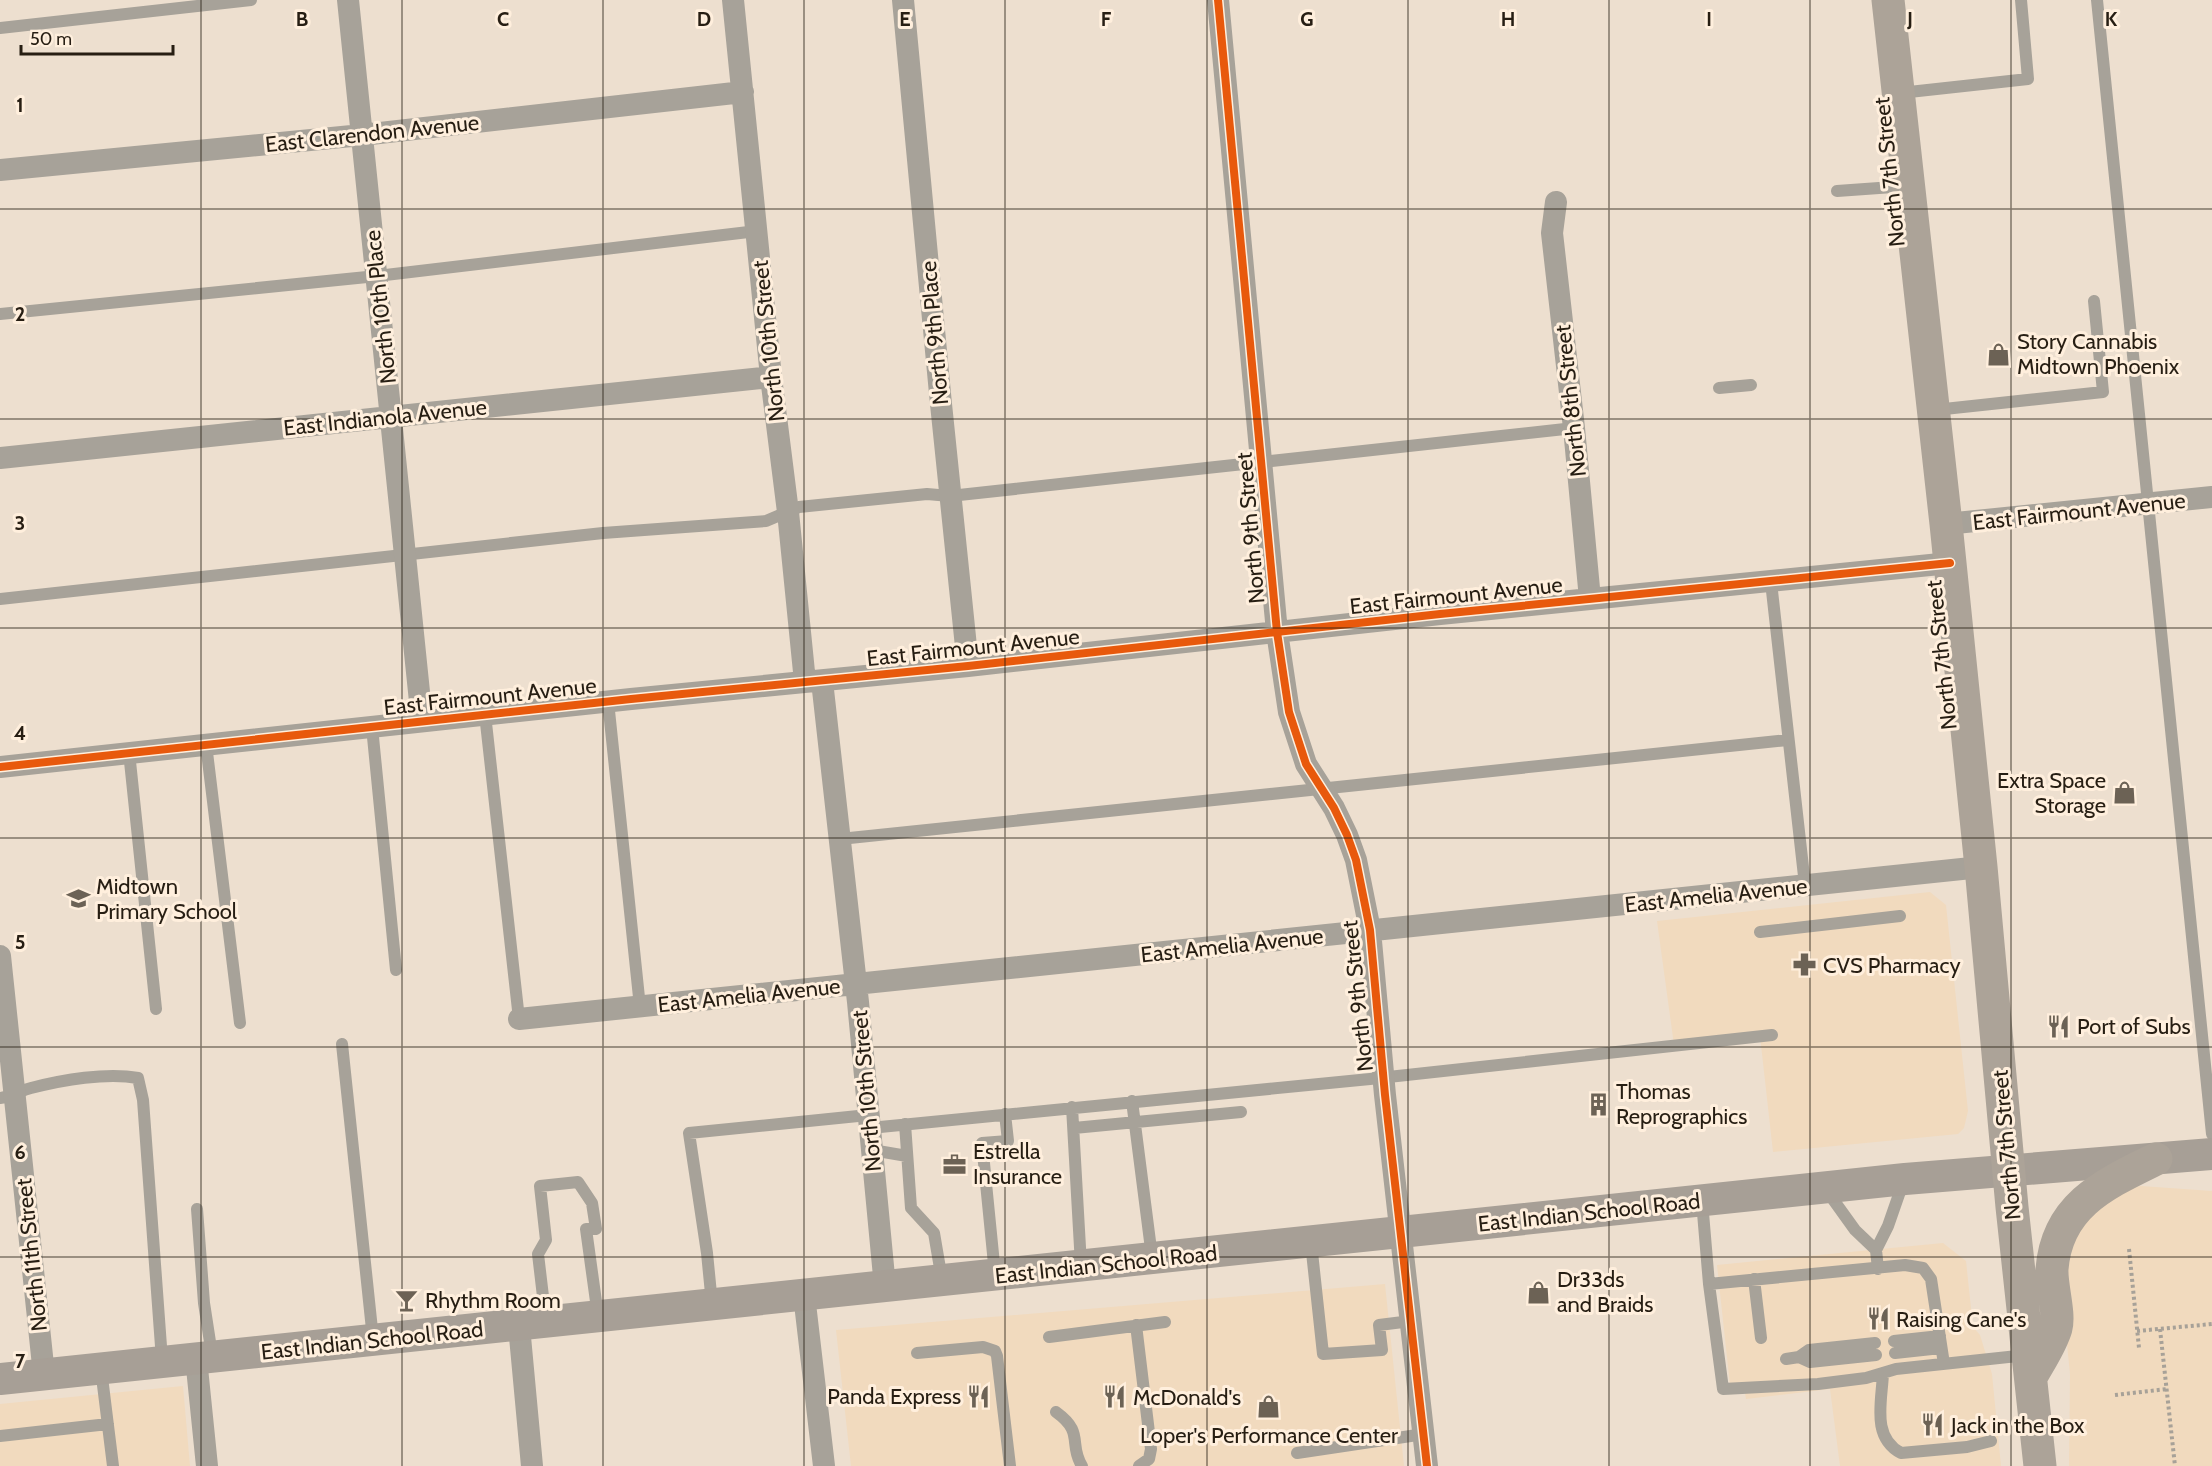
<svg xmlns="http://www.w3.org/2000/svg" width="2212" height="1466" font-family="Cabin,sans-serif">
	<style>
		.built { fill: #f1dabe }
		.lines { fill: none; stroke-linecap: round; stroke-linejoin: round }
		.path { stroke: #a7a198; stroke-width: 4; stroke-dasharray: 3 3; stroke-linecap: butt }
		.lane { stroke: #a7a299; stroke-width: 12 }
		.street { stroke: #a7a299; stroke-width: 22 }
		.secondary { stroke: #a79f96; stroke-width: 32 }
		.primary { stroke: #aca398; stroke-width: 33 }
		.cycleway-casing { stroke: #ffefdd; stroke-width: 11 }
		.cycleway { stroke: #e8590c; stroke-width: 8 }
		.grid { fill: none; stroke: #271e13; stroke-width: 1.5; stroke-opacity: 0.55 }
		.labels { text-anchor: middle; stroke-width: 6; stroke-linejoin: round; paint-order: stroke }
		.street-label { font-size: 22px; fill: #271e13; stroke: #ffefdd }
		.poi-label { font-size: 22px; fill: #271e13; stroke: #ffefdd; text-anchor: start }
		.grid-label { font-size: 20px; text-anchor: middle; font-weight: bold; fill: #271e13; stroke: #ffefdd; stroke-width: 6; stroke-linejoin: round; paint-order: stroke }
	</style>
	<rect width="100%" height="100%" fill="#eddfcf"/>
	<path class="built" d="M1930,892L1946,905L1968,1111L1964,1128L1958,1134L1773,1152L1760,1036L1674,1045L1657,921Z
		M2141,1186L2212,1191V1466H2069L2070,1374L2060,1274L2069,1229L2127,1188Z
		M1943,1243L1966,1261L1973,1327L1980,1335L1992,1374L2001,1466H1840L1830,1389L1746,1399L1745,1393L1731,1394L1717,1265Z
		M1385,1284L1404,1466H851L836,1330Z
		M183,1386L190,1466H0V1404Z"/>
	<g class="lines">
		<path class="path" d="M2129,1249L2139,1348
			M2160,1329L2175,1466
			M2137,1331L2212,1324
			M2115,1395L2167,1389"/>
		<path class="lane" d="M2097,0L2212,1134
			M0,28L251,0
			M1900,93L2028,79L2021,0
			M1837,191L1907,186
			M0,314L377,276L757,231
			M1719,388L1751,385
			M1935,410L2103,392L2094,301
			M1771,582L1805,885
			M0,599L603,533L766,521L799,507L927,494L950,496L1574,428
			M608,701L640,1007
			M485,714L519,1019
			M372,727L396,970
			M206,744L240,1023
			M129,752L156,1009
			M840,839L1788,740
			M1760,932L1900,916
			M342,1044L373,1339
			M0,1098C15,1096 19,1091 31,1088C62,1080 107,1072 138,1078L143,1100L162,1360
			M1132,1101L1152,1257
			M1072,1107L1081,1265
			M905,1124L911,1208L934,1233L942,1280
			M870,1128L1370,1079L1772,1035
			M1074,1128L1241,1112
			M872,1150L907,1156
			M1827,1191L1855,1230L1876,1250
			M1702,1201L1709,1284L1723,1389L1818,1384L1866,1378L1896,1369L2027,1355
			M197,1209L204,1303L212,1355
			M1311,1243L1323,1354L1382,1350L1379,1325L1411,1321
			M1878,1269L1876,1250L1888,1226L1904,1180
			M995,1274L982,1143L1008,1141L1005,1114
			M1754,1279L1761,1338
			M1709,1284L1905,1265L1923,1268L1931,1279L1944,1364
			M712,1304L707,1253L689,1133L868,1115
			M546,1322L538,1254L546,1240L540,1186L578,1182L592,1203L596,1229H586L598,1316
			M1136,1325L1151,1449L1149,1459L1139,1466
			M1049,1337L1165,1322
			M1894,1341L1940,1336
			M917,1353L983,1347L995,1351L997,1356L1010,1466
			M1895,1353L1941,1348
			M1799,1357L1810,1362L1876,1355
			M1786,1359L1799,1357L1809,1350L1875,1343
			M101,1369L113,1466
			M1883,1373C1882,1401 1871,1437 1901,1453L1967,1447L1991,1441
			M1056,1412C1085,1433 1068,1443 1082,1466
			M0,1436L108,1424
			M1297,1453L1424,1434"/>
		<path class="street" d="M348,0L422,721
			M733,0L771,377L788,512L805,682
			M903,0L941,404L968,666
			M1218,0L1277,632L1289,712L1306,764L1334,808L1347,835L1356,860L1370,930L1385,1095L1427,1466
			M0,170L362,135L743,92
			M1556,202L1552,233L1574,428L1590,599
			M0,458L771,377
			M1946,524L2212,497
			M822,681L858,1002L885,1287
			M0,767L631,699L968,666L1440,614L1950,563
			M0,956L44,1375
			M519,1019L1981,867
			M804,1295L824,1466
			M519,1326L532,1466
			M196,1358L207,1466"/>
		<path class="secondary" d="M0,1379L1905,1179L2212,1154"/>
		<path class="primary" d="M1888,0L1946,524L1981,867L2012,1207L2040,1466
			M2031,1377C2039,1362 2051,1345 2056,1328C2060,1314 2051,1285 2052,1269C2057,1205 2105,1184 2156,1159"/>
		<defs>
			<path id="cycleway" d="M1218,0L1277,632L1289,712L1306,764L1334,808L1347,835L1356,860L1370,930L1385,1095L1427,1466
				M0,767L631,699L968,666L1440,614L1950,563"/>
		</defs>
		<use href="#cycleway" class="cycleway-casing"/>
		<use href="#cycleway" class="cycleway"/>
	</g>
	<path class="grid" d="M201,0V1466M402,0V1466M603,0V1466M804,0V1466M1005,0V1466M1207,0V1466M1408,0V1466M1609,0V1466M1810,0V1466M2011,0V1466M0,209H2212M0,419H2212M0,628H2212M0,838H2212M0,1047H2212M0,1257H2212"/>
	<defs>
		<symbol id="shop-bare" viewBox="-9 -9 18 18"><path d="M-5-2.5h2.3a2.7 3.5 0 0 1 5.4 0H5L5.5 6h-11ZM-1.5-2.5h3a1.5 2.3 0 0 0-3 0Z" fill="#6c6255" stroke="#ffefdd" stroke-width="2.5" paint-order="stroke"/></symbol>
		<symbol id="school-bare" viewBox="-9 -9 18 18"><path d="M0-5L7-2L0 1L-7-2ZM-4 1L0 2.5L4 1V4Q0 6-4 4Z" fill="#6c6255" stroke="#ffefdd" stroke-width="2.5" paint-order="stroke"/></symbol>
		<symbol id="pharmacy-bare" viewBox="-9 -9 18 18"><path d="M-2-6h4v4h4v4h-4v4h-4v-4h-4v-4h4Z" fill="#6c6255" stroke="#ffefdd" stroke-width="2.5" paint-order="stroke"/></symbol>
		<symbol id="restaurant-bare" viewBox="-9 -9 18 18"><path d="M-5-6h1v4h1v-4h1v4h1v-4h1v5L-1.5 .5V6h-2V.5L-5-1ZM5-6V6H3V1.5H1.5Q1.5-4 5-6Z" fill="#6c6255" stroke="#ffefdd" stroke-width="2.5" paint-order="stroke"/></symbol>
		<symbol id="building-bare" viewBox="-9 -9 18 18"><path d="M-4-6H4V6H1V3H-1V6H-4ZM-2.5-4.3h1.7v1.8h-1.7ZM.8-4.3h1.7v1.8H.8ZM-2.5-1h1.7V.8h-1.7ZM.8-1h1.7V.8H.8Z" fill="#6c6255" stroke="#ffefdd" stroke-width="2.5" paint-order="stroke"/></symbol>
		<symbol id="office-bare" viewBox="-9 -9 18 18"><path d="M-6-3h4V-5.5h4V-3h4V5H-6ZM-1-4.5V-3h2v-1.5ZM-6 0V1H6V0Z" fill="#6c6255" stroke="#ffefdd" stroke-width="2.5" paint-order="stroke"/></symbol>
		<symbol id="bar-bare" viewBox="-9 -9 18 18"><path d="M-6-5H6L.8 .8V4.5H3.5V6h-7V4.5H-.8V.8Z" fill="#6c6255" stroke="#ffefdd" stroke-width="2.5" paint-order="stroke"/></symbol>
	</defs>
	<g fill-rule="evenodd">
		<use href="#shop-bare" x="1982" y="338" width="33" height="33"/>
		<use href="#shop-bare" x="2108" y="776" width="33" height="33"/>
		<use href="#school-bare" x="62" y="882" width="33" height="33"/>
		<use href="#pharmacy-bare" x="1788" y="948" width="33" height="33"/>
		<use href="#restaurant-bare" x="2042" y="1010" width="33" height="33"/>
		<use href="#building-bare" x="1582" y="1088" width="33" height="33"/>
		<use href="#office-bare" x="938" y="1148" width="33" height="33"/>
		<use href="#shop-bare" x="1522" y="1276" width="33" height="33"/>
		<use href="#bar-bare" x="390" y="1284" width="33" height="33"/>
		<use href="#restaurant-bare" x="1862" y="1302" width="33" height="33"/>
		<use href="#restaurant-bare" x="962" y="1380" width="33" height="33"/>
		<use href="#restaurant-bare" x="1098" y="1380" width="33" height="33"/>
		<use href="#shop-bare" x="1252" y="1390" width="33" height="33"/>
		<use href="#restaurant-bare" x="1916" y="1408" width="33" height="33"/>
	</g>
	<g class="labels">
		<g class="street-label">
			<text transform="translate(372 133) rotate(-6)" y="8">East Clarendon Avenue</text>
			<text transform="translate(1889 172) rotate(-96)" y="8">North 7th Street</text>
			<text transform="translate(380 307) rotate(-96)" y="8">North 10th Place</text>
			<text transform="translate(934 333) rotate(-95)" y="8">North 9th Place</text>
			<text transform="translate(768 341) rotate(-96)" y="8">North 10th Street</text>
			<text transform="translate(1570 401) rotate(-96)" y="8">North 8th Street</text>
			<text transform="translate(385 417) rotate(-6)" y="8">East Indianola Avenue</text>
			<text transform="translate(2079 511) rotate(-6)" y="8">East Fairmount Avenue</text>
			<text transform="translate(1250 528) rotate(-95)" y="8">North 9th Street</text>
			<text transform="translate(1456 595) rotate(-6)" y="8">East Fairmount Avenue</text>
			<text transform="translate(973 647) rotate(-6)" y="8">East Fairmount Avenue</text>
			<text transform="translate(1941 655) rotate(-96)" y="8">North 7th Street</text>
			<text transform="translate(490 696) rotate(-6)" y="8">East Fairmount Avenue</text>
			<text transform="translate(1716 895) rotate(-6)" y="8">East Amelia Avenue</text>
			<text transform="translate(1232 945) rotate(-6)" y="8">East Amelia Avenue</text>
			<text transform="translate(749 995) rotate(-6)" y="8">East Amelia Avenue</text>
			<text transform="translate(1357 996) rotate(-96)" y="8">North 9th Street</text>
			<text transform="translate(866 1091) rotate(-95)" y="8">North 10th Street</text>
			<text transform="translate(2006 1145) rotate(-95)" y="8">North 7th Street</text>
			<text transform="translate(1589 1212) rotate(-6)" y="8">East Indian School Road</text>
			<text transform="translate(31 1255) rotate(-96)" y="8">North 11th Street</text>
			<text transform="translate(1106 1264) rotate(-6)" y="8">East Indian School Road</text>
			<text transform="translate(372 1340) rotate(-6)" y="8">East Indian School Road</text>
		</g>
		<g class="poi-label">
			<text x="2017" y="349">Story Cannabis<tspan x="2017" dy="25">Midtown Phoenix</tspan></text>
			<text x="2106" y="788" text-anchor="end">Extra Space<tspan x="2106" dy="25">Storage</tspan></text>
			<text x="96" y="894">Midtown<tspan x="96" dy="25">Primary School</tspan></text>
			<text x="1823" y="973">CVS Pharmacy</text>
			<text x="2077" y="1034">Port of Subs</text>
			<text x="1616" y="1099">Thomas<tspan x="1616" dy="25">Reprographics</tspan></text>
			<text x="973" y="1159">Estrella<tspan x="973" dy="25">Insurance</tspan></text>
			<text x="1557" y="1287">Dr33ds<tspan x="1557" dy="25">and Braids</tspan></text>
			<text x="425" y="1308">Rhythm Room</text>
			<text x="1896" y="1327">Raising Cane's</text>
			<text x="961" y="1404" text-anchor="end">Panda Express</text>
			<text x="1133" y="1405">McDonald's</text>
			<text x="1951" y="1433">Jack in the Box</text>
			<text x="1269" y="1443" text-anchor="middle">Loper's Performance Center</text>
		</g>
	</g>
	<g class="grid-label">
		<text x="302" y="26">B</text>
		<text x="503" y="26">C</text>
		<text x="704" y="26">D</text>
		<text x="905" y="26">E</text>
		<text x="1106" y="26">F</text>
		<text x="1307" y="26">G</text>
		<text x="1508" y="26">H</text>
		<text x="1709" y="26">I</text>
		<text x="1910" y="26">J</text>
		<text x="2111" y="26">K</text>
		<text x="20" y="112">1</text>
		<text x="20" y="321">2</text>
		<text x="20" y="530">3</text>
		<text x="20" y="740">4</text>
		<text x="20" y="949">5</text>
		<text x="20" y="1159">6</text>
		<text x="20" y="1368">7</text>
	</g>
	<path d="M21 45v9h152v-9" fill="none" stroke="#271e13" stroke-width="3"/>
	<text x="30" y="45" font-size="18" fill="#271e13" stroke="#ffefdd" stroke-width="4.5" paint-order="stroke">50 m</text>
</svg>
